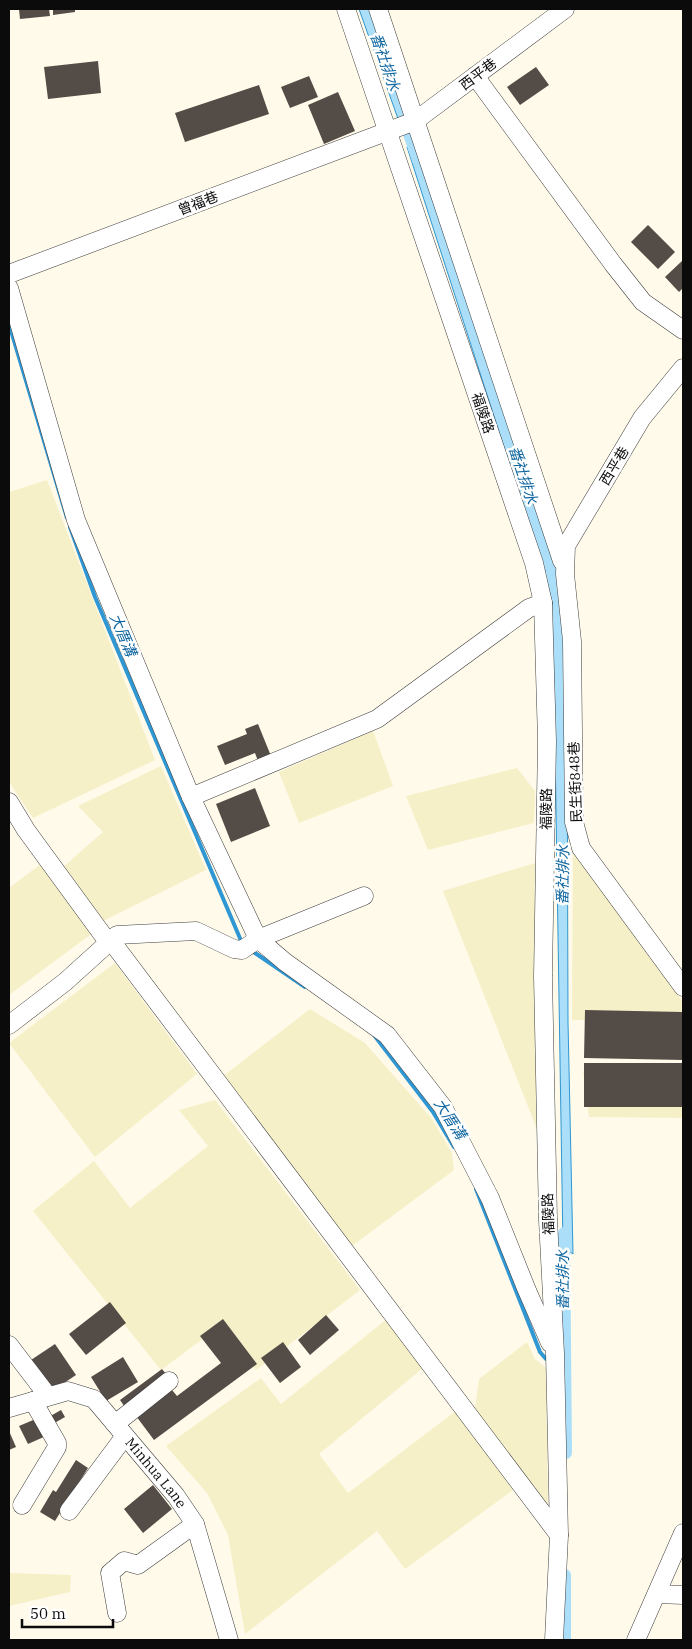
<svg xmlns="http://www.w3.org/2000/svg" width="692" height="1649" font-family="'IBM Plex Serif','Noto Sans TC',serif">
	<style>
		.farmland { fill: #f6f0c8 }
		.water { fill: #abdff9; stroke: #2f97d3 }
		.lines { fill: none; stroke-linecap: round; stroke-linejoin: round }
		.stream { stroke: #2f97d3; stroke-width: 4 }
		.canal { stroke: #abdff9; stroke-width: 12 }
		.building { fill: #544c47 }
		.minor-casing { stroke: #3e3e3e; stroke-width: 19 }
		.minor { stroke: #fff; stroke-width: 18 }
		.labels { text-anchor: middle; stroke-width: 5; stroke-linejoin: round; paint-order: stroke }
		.street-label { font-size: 14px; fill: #0b0b0b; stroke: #fff }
		.water-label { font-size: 15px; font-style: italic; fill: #1067a1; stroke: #fff }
	</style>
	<rect width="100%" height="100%" fill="#fffae9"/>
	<path class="farmland" d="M47,480L155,760L33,818L9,782V492Z
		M373,731L393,786L299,823L279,772Z
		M161,766L206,870L103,921L61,869L103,832L78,806Z
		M517,768L535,791L534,823L428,850L406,796Z
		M573,845L683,1002V1021L572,1020Z
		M42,863L94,932L9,995V888Z
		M535,863L540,1137L443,891Z
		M115,963L197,1074L95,1157L9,1043Z
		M310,1009L365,1043L432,1119L452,1153L454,1170L348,1249L217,1081Z
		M683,1070V1118L589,1117L583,1071Z
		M215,1100L360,1290L256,1370L220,1326L161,1370L33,1211L94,1161L130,1208L208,1146L179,1110Z
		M387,1319L423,1368L319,1454L348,1493L457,1410L513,1490L405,1569L377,1531L245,1634L228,1535L207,1493L166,1446L261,1378L281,1404Z
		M527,1342L535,1359L546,1368L548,1509L474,1415L479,1379Z
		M9,1573L71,1575L70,1592L9,1606Z"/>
	<path class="water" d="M359,9H372L413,126L402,130Z
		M417,142L558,568L544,571L407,147Z
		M560,583L567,688L568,1022L573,1254L563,1247L554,684L549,586Z"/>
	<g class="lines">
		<path class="stream" d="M9,324L67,518
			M70,527L95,597L242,943
			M255,953L305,987
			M374,1035L433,1112L454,1147
			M476,1189L540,1352L546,1359
			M565,1381L566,1382"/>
		<path class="canal" d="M409,134L418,160
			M549,554L551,561L555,601
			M564,1233L566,1453
			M565,1640V1575"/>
	</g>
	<path class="building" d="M19,9H49L50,16L20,19Z
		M53,9H75V12L53,15Z
		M98,61L101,93L48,99L44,67Z
		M536,67L549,85L520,105L507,87Z
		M309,76L318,97L290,108L281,87Z
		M259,85L269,114L185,142L175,113Z
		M338,92L355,131L324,144L308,105Z
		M648,225L675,252L658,269L631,242Z
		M683,260V288L679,292L665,277Z
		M258,724L271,756L258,761L255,753L225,765L217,746L247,734L245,729Z
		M255,788L270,826L231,842L216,804Z
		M585,1010L683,1012V1060L584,1058Z
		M584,1063H683V1107H584Z
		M110,1302L126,1323L86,1355L69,1334Z
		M326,1315L339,1330L310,1355L298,1340Z
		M223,1319L257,1364L154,1440L136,1416L172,1390L177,1396L221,1363L200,1336Z
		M283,1342L301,1367L280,1383L261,1358Z
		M55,1344L76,1375L52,1391L31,1360Z
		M123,1357L138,1382L106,1401L91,1377Z
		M162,1369L170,1379L127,1410L120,1400Z
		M61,1410L65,1417L51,1425L47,1418Z
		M38,1418L46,1436L28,1444L19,1426Z
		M9,1431L16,1447L9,1450Z
		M76,1460L88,1468L55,1521L40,1512L53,1490L56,1492Z
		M153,1485L172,1509L143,1533L124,1509Z"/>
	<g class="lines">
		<defs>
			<g id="minor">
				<path d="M346,9L534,563L543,603L547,741L543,976L548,1220L555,1353L559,1535L554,1640"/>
				<path d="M378,9L562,561"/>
				<path d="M475,76L613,264L643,302L683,330"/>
				<path d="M9,274L415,121L565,9"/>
				<path d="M9,288L76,520L191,797L258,939L285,962L387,1035L443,1107L490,1198L526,1288L550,1343"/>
				<path d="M683,368L642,418L566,546L565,574L572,641L574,822L581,848L683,987"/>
				<path d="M191,797L377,719L529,608L543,603"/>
				<path d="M9,802L26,830L105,938L112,942L559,1535"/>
				<path d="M9,1025L65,982L117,935L196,931L234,949L242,950L258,939L364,896"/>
				<path d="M9,1345L48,1396"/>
				<path id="s1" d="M9,1408L68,1391L94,1399L176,1496L195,1524L229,1640"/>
				<path d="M115,1424L169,1381"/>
				<path d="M22,1505L57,1447V1443L33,1401"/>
				<path d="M69,1511L125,1436"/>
				<path d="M657,1594L683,1595"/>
				<path d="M117,1613L110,1573L124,1561L138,1565L195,1524"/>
				<path d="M636,1640L683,1533"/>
			</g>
		</defs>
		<use href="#minor" class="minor-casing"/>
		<use href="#minor" class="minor"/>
	</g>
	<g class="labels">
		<g class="street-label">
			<text transform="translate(478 74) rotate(-37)" y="5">西平巷</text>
			<text transform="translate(198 203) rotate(-21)" y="5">曾福巷</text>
			<text transform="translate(483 413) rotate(71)" y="5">福陵路</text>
			<text transform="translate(614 466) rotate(-59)" y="5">西平巷</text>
			<text transform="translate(575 782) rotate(-92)" y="5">民生街848巷</text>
			<text transform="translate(546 809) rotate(-89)" y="5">福陵路</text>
			<text transform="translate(548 1214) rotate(-92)" y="5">福陵路</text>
			<text dy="5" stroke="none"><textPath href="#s1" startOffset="185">Minhua Lane</textPath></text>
		</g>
		<g class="water-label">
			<text transform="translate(385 62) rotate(71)" y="5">番社排水</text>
			<text transform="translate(523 475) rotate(72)" y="5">番社排水</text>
			<text transform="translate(123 635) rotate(67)" y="5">大厝溝</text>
			<text transform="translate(563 875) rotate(-89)" y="5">番社排水</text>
			<text transform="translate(450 1119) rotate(57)" y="5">大厝溝</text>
			<text transform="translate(563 1280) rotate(-90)" y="5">番社排水</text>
		</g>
	</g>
	<rect width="692" height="1649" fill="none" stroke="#0b0b0b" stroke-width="20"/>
	<path d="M22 1619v8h91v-8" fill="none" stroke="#0b0b0b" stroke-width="2.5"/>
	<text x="30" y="1619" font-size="15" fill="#0b0b0b" stroke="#ffffff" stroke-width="4" paint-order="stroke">50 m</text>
</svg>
